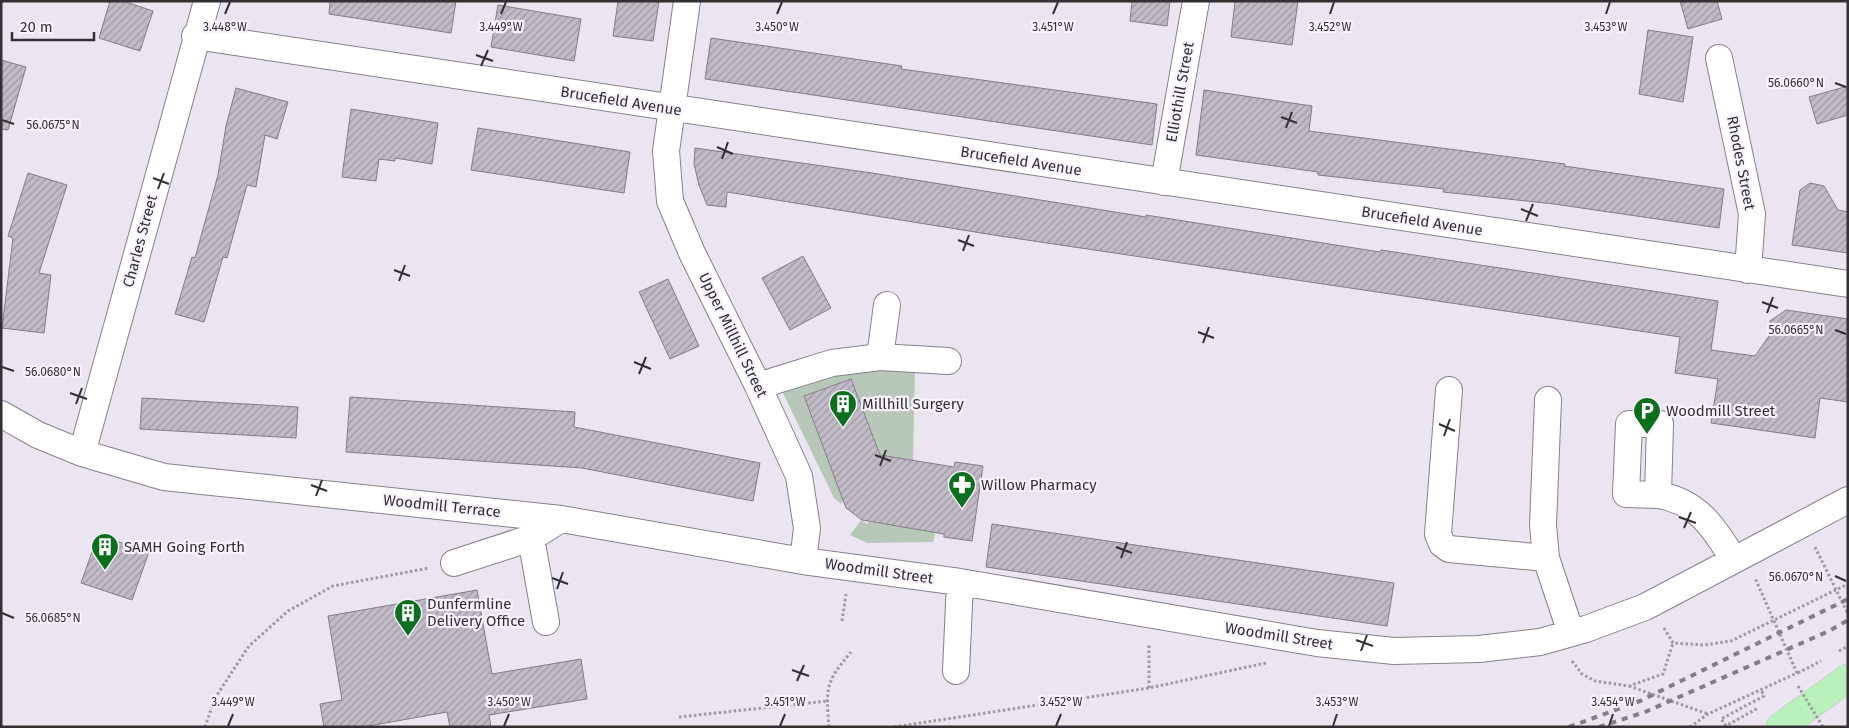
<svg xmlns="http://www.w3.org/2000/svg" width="1849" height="728" font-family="'Fira Sans',sans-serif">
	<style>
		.grass { fill: #b8c8b8 }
		.building { fill: url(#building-hatch); stroke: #827c87 }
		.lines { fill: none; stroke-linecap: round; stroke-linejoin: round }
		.minor-casing { stroke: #86818c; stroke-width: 28 }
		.major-casing { stroke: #cac9ca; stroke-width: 29 }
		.path { stroke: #9d98a1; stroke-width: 3; stroke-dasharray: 2.5 2.5; stroke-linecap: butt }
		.minor { stroke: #fff; stroke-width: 26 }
		.major { stroke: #b9f0bb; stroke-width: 28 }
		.rail { stroke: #817e85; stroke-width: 4; stroke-dasharray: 6 6; stroke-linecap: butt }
		.path-bridge { stroke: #9d98a1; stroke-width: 3; stroke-dasharray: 2.5 2.5; stroke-linecap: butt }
		.ticks { fill: none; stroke: #323034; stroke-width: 2 }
		.labels { text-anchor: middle; stroke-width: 4.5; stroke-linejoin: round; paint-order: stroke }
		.street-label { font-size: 15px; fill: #323034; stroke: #f8f2fe }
		.poi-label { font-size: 15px; fill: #323034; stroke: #f8f2fe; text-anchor: start }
		.ticks-label { font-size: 12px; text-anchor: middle; fill: #323034; stroke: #f8f2fe; stroke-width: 4.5; stroke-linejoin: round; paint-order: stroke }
	</style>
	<defs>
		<pattern id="building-hatch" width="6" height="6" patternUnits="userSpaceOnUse" patternTransform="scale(1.25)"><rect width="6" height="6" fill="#c0bbc6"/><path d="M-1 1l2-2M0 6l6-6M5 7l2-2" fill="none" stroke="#9d98a2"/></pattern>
	</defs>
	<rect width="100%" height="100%" fill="#ebe5f1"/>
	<path class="grass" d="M856,365L915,369L913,461L887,473L851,379L804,396L843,501L841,504L834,498L781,389Z
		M861,520L867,524L869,522L935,532L933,542L867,543L850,535Z"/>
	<path class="building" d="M110,1H123L153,11L140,51L99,38Z
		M330,1H456L451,33L329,14Z
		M618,1H659L653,41L613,36Z
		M1132,1H1170L1167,26L1130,21Z
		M1235,1H1298L1292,45L1231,37Z
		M1680,1H1717L1722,19L1688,29Z
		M498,5L581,19L574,61L491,47Z
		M1648,30L1693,37L1683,102L1639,94Z
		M711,38L902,66L901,69L1157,104L1152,145L705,79Z
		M1,60L26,67L8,130L1,129Z
		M1848,86V115L1817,124L1809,97Z
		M236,88L288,102L277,139L265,135L256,187L247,185L227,258L223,257L204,322L175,314L192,257L195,258L218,175L226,126Z
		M1204,90L1312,106L1309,131L1565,164L1564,166L1724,189L1719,228L1554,204L1443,192L1444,189L1318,175V172L1196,155Z
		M351,109L438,123L432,164L395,158V161L379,159L376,181L342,177Z
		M478,128L630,152L624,193L471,170Z
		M695,148L872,173L1146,217V215L1380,252L1381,250L1718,301L1711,350L1755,356L1771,333L1770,321L1786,310L1848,319V402L1820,398L1815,438L1711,423L1718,379L1675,373L1680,337L1000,236L727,192L726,207L707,205L699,185L694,164Z
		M28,173L67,185L39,273L51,275L44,333L2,328L13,238L8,236Z
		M1810,183L1824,186L1838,210L1848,212V253L1792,245L1800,190Z
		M803,256L831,308L790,330L762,278Z
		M668,279L699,346L670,359L639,292Z
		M851,379L880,455L954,467L955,462L983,466L972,541L944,537V534L862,520L846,508L804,396Z
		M350,397L575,412L574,427L760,463L753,501L582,468L346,452Z
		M142,398L298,407L296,438L140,429Z
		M992,524L1394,583L1387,626L986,567Z
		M98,535L149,552L132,600L81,583Z
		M477,590L492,674L581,659L587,699L489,715L491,727H450L447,712L363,727H324L320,704L342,700L328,616Z"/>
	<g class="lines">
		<defs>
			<path id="minor" d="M687,1L666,151L670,201L692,253L758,386L799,476L807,528L803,561
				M195,36L1848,284
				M1719,58L1752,214L1748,270
				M1164,182L1196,1
				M880,357L887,305
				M758,386L832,363L880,357L948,361
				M1449,390L1438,534L1442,544L1449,549L1546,558
				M1548,400L1543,525L1546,558L1571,633
				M1,414L38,435L82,453L164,477L561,519L803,561L960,582L1317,643L1394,651L1479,649L1540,642L1586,629L1645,607L1848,500
				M82,453L207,1
				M1658,495L1626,494L1629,424H1660L1658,495C1698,501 1714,528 1734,560
				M531,538L546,622
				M454,563L531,538L561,519
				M956,671L960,582"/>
			<path id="major" d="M1780,727L1848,678"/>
		</defs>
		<use href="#minor" class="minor-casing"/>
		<use href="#major" class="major-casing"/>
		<path class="path" d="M1815,547L1848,614
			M842,621L846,594
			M1664,628L1673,643L1704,645L1731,641L1848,584
			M1839,651L1848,646
			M1572,661L1582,674L1595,681L1629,686L1663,674L1673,643
			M1798,673L1821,661
			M1629,686L1708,714
			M1149,688V645
			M679,717L827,701
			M1726,726L1721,719L1764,696L1761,690
			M205,727L215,698L249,646L288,611L333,586L429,568
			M829,727C826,687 825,683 851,652
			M894,727L1149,688L1266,663
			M1690,727L1708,714L1797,673L1755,578
			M1724,727L1758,708"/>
		<use href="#minor" class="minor"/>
		<use href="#major" class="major"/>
		<path class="rail" d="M1569,727L1640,701L1848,599
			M1599,727L1645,712L1829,631L1848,620"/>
		<path class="path-bridge" d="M1798,686L1823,727"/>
	</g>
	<path class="ticks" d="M225,14L230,2M501,14L506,2M777,14L782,2M1053,14L1058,2M1330,14L1334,2M1606,14L1610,2M476,55L493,61M481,66L488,50M1835,83L1846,87M1281,117L1297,123M2,120L14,124M1286,128L1292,112M717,147L733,154M722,159L728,142M153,178L169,184M158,189L164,173M1521,209L1538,216M1526,221L1533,204M958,240L974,246M963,251L969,235M394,270L410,276M399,281L405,265M1762,302L1778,308M1767,313L1773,297M1835,330L1846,334M1198,332L1214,338M1203,343L1209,327M634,362L651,369M2,367L14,371M639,374L646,357M70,393L87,399M76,404L82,388M1439,424L1455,431M1444,436L1450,419M875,455L891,461M880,466L886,450M311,485L327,491M316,496L322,480M1679,517L1696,523M1684,528L1691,512M1116,547L1132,553M1121,558L1127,542M1835,576L1846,581M552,578L568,584M557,589L563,572M2,613L14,618M1356,640L1373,646M1361,651L1367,635M792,670L809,676M797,681L804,665M228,726L233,714M504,726L509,714M780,726L785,714M1056,726L1061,714M1333,726L1337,714M1609,726L1613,714"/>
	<defs>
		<symbol id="building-pin" viewBox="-11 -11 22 30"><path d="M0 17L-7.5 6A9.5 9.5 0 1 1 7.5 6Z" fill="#0c6f1e" stroke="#f8f2fe"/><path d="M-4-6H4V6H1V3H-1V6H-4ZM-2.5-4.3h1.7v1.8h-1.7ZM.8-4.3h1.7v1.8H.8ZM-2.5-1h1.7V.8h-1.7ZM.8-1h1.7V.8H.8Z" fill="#fff"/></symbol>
		<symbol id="parking-pin" viewBox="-11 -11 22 30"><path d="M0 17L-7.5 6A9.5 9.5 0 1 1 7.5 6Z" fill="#0c6f1e" stroke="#f8f2fe"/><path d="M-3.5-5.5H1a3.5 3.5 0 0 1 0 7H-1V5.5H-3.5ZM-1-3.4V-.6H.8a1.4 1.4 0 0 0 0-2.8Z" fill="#fff"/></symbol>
		<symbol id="pharmacy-pin" viewBox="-11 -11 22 30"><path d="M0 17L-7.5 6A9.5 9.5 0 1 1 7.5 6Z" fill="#0c6f1e" stroke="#f8f2fe"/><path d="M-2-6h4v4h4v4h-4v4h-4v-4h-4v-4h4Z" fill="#fff"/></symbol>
	</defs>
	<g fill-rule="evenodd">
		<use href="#building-pin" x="827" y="388" width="32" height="43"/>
		<use href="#parking-pin" x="1631" y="395" width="32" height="43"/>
		<use href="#pharmacy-pin" x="946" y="469" width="32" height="43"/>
		<use href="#building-pin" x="89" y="531" width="32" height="43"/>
		<use href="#building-pin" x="392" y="597" width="32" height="43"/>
	</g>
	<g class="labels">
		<g class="street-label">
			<text transform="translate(1180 92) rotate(-80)" y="5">Elliothill Street</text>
			<text transform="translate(621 101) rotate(9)" y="5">Brucefield Avenue</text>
			<text transform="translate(1021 161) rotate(9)" y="5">Brucefield Avenue</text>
			<text transform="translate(1741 163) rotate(79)" y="5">Rhodes Street</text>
			<text transform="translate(1422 221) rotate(9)" y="5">Brucefield Avenue</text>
			<text transform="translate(140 241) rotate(-75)" y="5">Charles Street</text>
			<text transform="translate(733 335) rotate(64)" y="5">Upper Millhill Street</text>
			<text transform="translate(442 506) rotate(6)" y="5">Woodmill Terrace</text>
			<text transform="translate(879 571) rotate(8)" y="5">Woodmill Street</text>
			<text transform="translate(1279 636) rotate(9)" y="5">Woodmill Street</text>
		</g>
		<g class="poi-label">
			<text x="862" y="409">Millhill Surgery</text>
			<text x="1666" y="416">Woodmill Street</text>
			<text x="981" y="490">Willow Pharmacy</text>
			<text x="124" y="552">SAMH Going Forth</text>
			<text x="427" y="609">Dunfermline<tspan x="427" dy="17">Delivery Office</tspan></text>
		</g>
	</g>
	<g class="ticks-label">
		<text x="225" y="31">3.448°W</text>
		<text x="501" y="31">3.449°W</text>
		<text x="777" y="31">3.450°W</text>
		<text x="1053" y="31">3.451°W</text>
		<text x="1330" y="31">3.452°W</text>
		<text x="1606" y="31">3.453°W</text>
		<text x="1796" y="87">56.0660°N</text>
		<text x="53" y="129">56.0675°N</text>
		<text x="1796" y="334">56.0665°N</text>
		<text x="53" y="376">56.0680°N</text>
		<text x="1796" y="581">56.0670°N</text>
		<text x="53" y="622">56.0685°N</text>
		<text x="233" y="706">3.449°W</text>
		<text x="509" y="706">3.450°W</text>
		<text x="785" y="706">3.451°W</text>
		<text x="1061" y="706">3.452°W</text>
		<text x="1337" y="706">3.453°W</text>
		<text x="1613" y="706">3.454°W</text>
	</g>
	<rect width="1849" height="728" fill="none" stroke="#323034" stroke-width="5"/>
	<path d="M12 32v8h82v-8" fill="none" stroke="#323034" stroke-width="2.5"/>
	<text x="20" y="32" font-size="15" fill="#323034" stroke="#f8f2fe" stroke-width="4" paint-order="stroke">20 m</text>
</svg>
